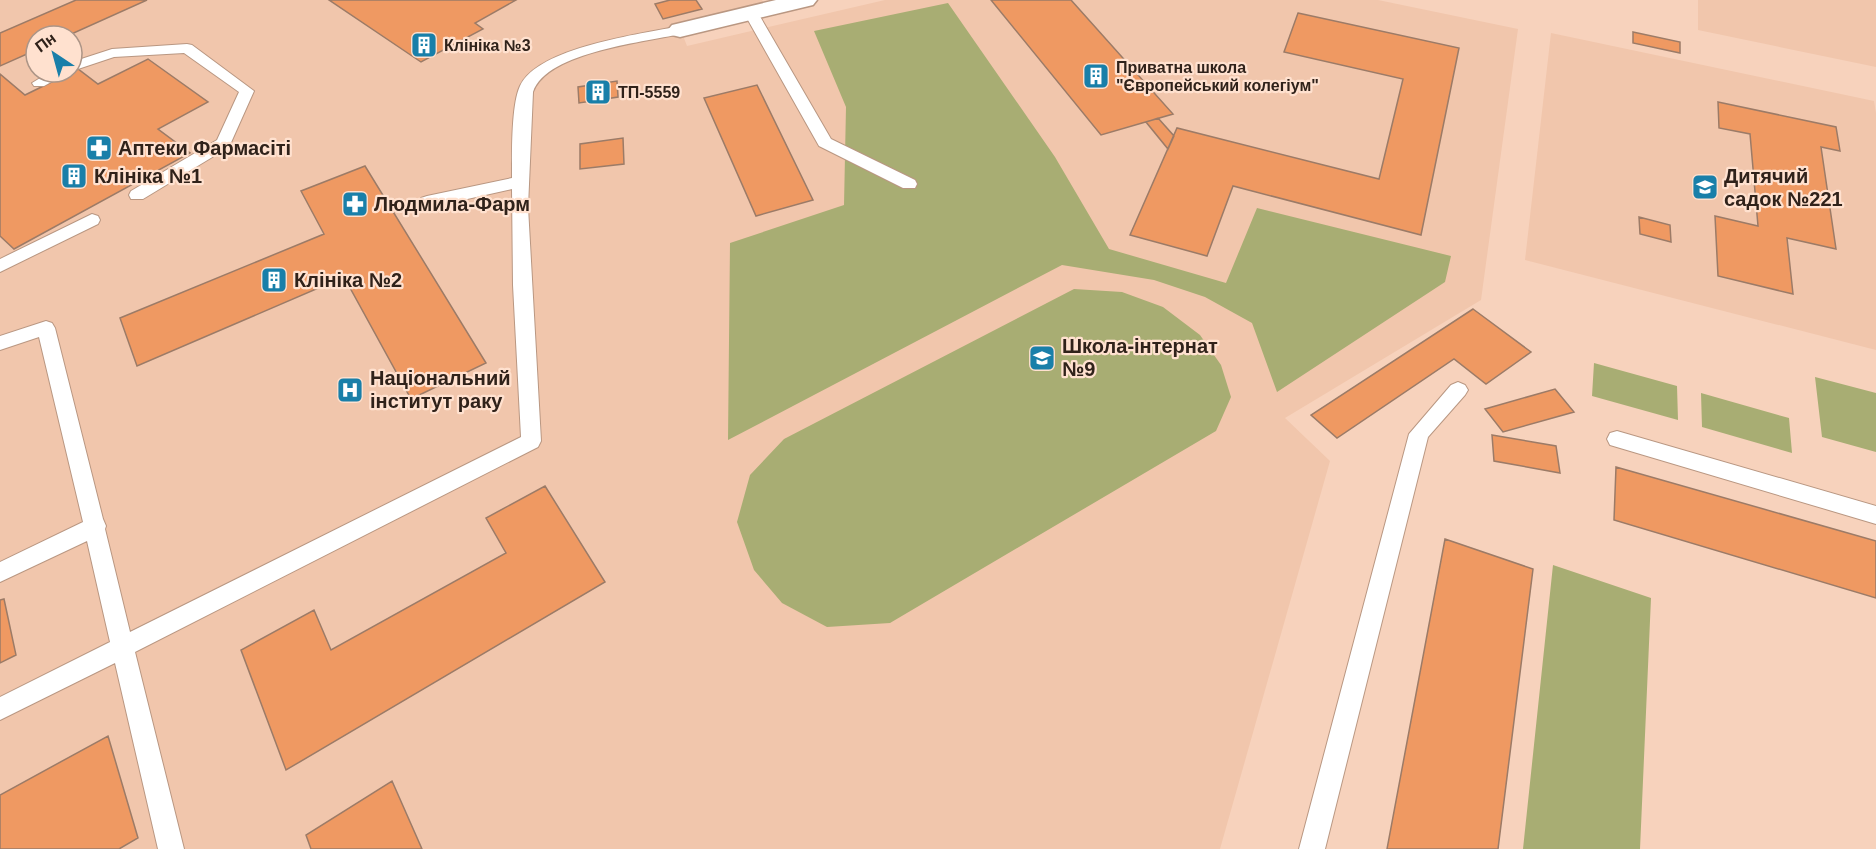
<svg xmlns="http://www.w3.org/2000/svg" width="1876" height="849" font-family="Helvetica,sans-serif">
	<style>
		.built { fill: #f1c6ac; fill-rule: evenodd }
		.green { fill: #a8ad73 }
		.building { fill: #ef9962; stroke: #9c7b67; stroke-width: 1.5 }
		.lines { fill: none; stroke-linecap: round; stroke-linejoin: round }
		.service-casing { stroke: #b99782; stroke-width: 2 }
		.minor-casing { stroke: #b99782; stroke-width: 3 }
		.service { fill: #fff; fill-rule: evenodd }
		.minor { fill: #fff; fill-rule: evenodd }
		.labels { text-anchor: middle; stroke-width: 4.5; stroke-linejoin: round; paint-order: stroke }
		.far-poi-label { font-size: 16px; font-weight: bold; fill: #30221a; stroke: #ffe1cf; text-anchor: start }
		.poi-label { font-size: 20px; font-weight: bold; fill: #30221a; stroke: #ffe1cf; text-anchor: start }
	</style>
	<rect width="100%" height="100%" fill="#f7d2bc"/>
	<path class="built" d="M0,0H762L764,4L678,23L687,46L885,0H1378L1518,29L1481,300L1285,418L1330,461L1220,849H0ZM36,36H72V72H36Z
		M1698,0H1876V67L1698,30Z
		M1551,33L1874,101L1876,113V350L1525,260Z"/>
	<path class="green" d="M948,3L1055,157L1109,249L1226,283L1257,208L1451,256L1445,282L1277,392L1252,323L1205,297L1154,280L1062,265L728,440L730,243L844,205L846,107L814,31Z
		M1074,289L1122,292L1163,307L1200,335L1221,365L1231,397L1216,431L890,623L827,627L782,603L754,570L737,522L750,475L784,439Z
		M1594,363L1677,386L1678,420L1592,396Z
		M1815,377L1876,393V452L1822,437Z
		M1701,393L1789,418L1792,453L1702,427Z
		M1553,565L1651,598L1640,849H1523Z"/>
	<path class="building" d="M76,0H147L67,36H36V50L0,66V33Z
		M329,0H516L475,23L483,29L421,62Z
		M670,0H696L702,9L663,19L655,4Z
		M991,0H1071L1173,114L1101,135Z
		M1298,13L1459,48L1421,235L1233,186L1207,256L1130,235L1177,128L1379,179L1403,79L1284,52Z
		M1633,32L1680,42V53L1633,43Z
		M148,59L208,102L158,129L190,153L14,249L0,236V74L25,95L78,69L98,84Z
		M617,81L618,97L579,103L578,87Z
		M757,85L813,200L756,216L704,98Z
		M1718,102L1836,127L1840,151L1821,147L1836,249L1787,238L1793,294L1718,276L1715,216L1758,226L1750,134L1719,128Z
		M1158,118L1174,136L1168,149L1146,122Z
		M623,138L624,164L580,169V144Z
		M365,166L486,363L411,399L344,277L137,366L120,318L324,234L301,191Z
		M1639,217L1670,225L1671,242L1640,234Z
		M1473,309L1531,352L1486,384L1454,359L1337,438L1311,415Z
		M1555,389L1574,412L1503,432L1485,409Z
		M1492,435L1556,446L1560,473L1494,461Z
		M1616,467L1876,541V598L1614,520Z
		M545,486L605,582L286,770L241,650L314,610L331,650L506,553L486,518Z
		M1445,539L1533,569L1498,849H1387Z
		M4,599L16,655L0,663V600Z
		M108,736L138,838L119,849H0V795Z
		M392,781L422,849H311L306,835Z"/>
	<g class="lines">
		<defs>
			<path id="service" d="M751,9L758,13L831,139L915,180L917,184L915,188H903L819,146L744,13Z
				M680,26L687,30L685,33C648,42 547,51 533,92L528,207L541,441L538,447L135,652L184,849H158L115,663L0,720V697L110,642L87,541L0,582V562L83,522L39,337L0,350V336L46,321L52,323L55,328L103,519L106,526L105,529L130,632L521,437L513,285L512,189L427,208L421,206L419,202L421,198L427,196L512,178C512,155 511,105 520,86C538,47 641,34 680,26Z
				M187,44L192,45L254,91L229,147L143,199H131L129,195L131,191L217,140L239,92L184,53L114,57L72,71V62L112,49Z
				M50,72H69L44,86H34L32,83Z
				M92,214L98,216L100,220L98,224L0,272V259Z
				M1458,382L1465,385L1468,390L1465,395L1428,437L1325,849H1299L1409,434L1451,385Z
				M1617,431L1876,506V524L1610,445L1607,439L1610,433Z"/>
			<path id="minor" d="M776,0H817L813,5L680,37L672,35L668,30L672,25Z"/>
		</defs>
		<use href="#service" class="service-casing"/>
		<use href="#minor" class="minor-casing"/>
		<use href="#service" class="service"/>
		<use href="#minor" class="minor"/>
	</g>
	<defs>
		<symbol id="building-square" viewBox="-11 -11 22 22"><rect x="-9" y="-9" width="18" height="18" rx="4" fill="#197fa9" stroke="#ffe1cf"/><path d="M-4-6H4V6H1V3H-1V6H-4ZM-2.5-4.3h1.7v1.8h-1.7ZM.8-4.3h1.7v1.8H.8ZM-2.5-1h1.7V.8h-1.7ZM.8-1h1.7V.8H.8Z" fill="#fff"/></symbol>
		<symbol id="pharmacy-square" viewBox="-11 -11 22 22"><rect x="-9" y="-9" width="18" height="18" rx="4" fill="#197fa9" stroke="#ffe1cf"/><path d="M-2-6h4v4h4v4h-4v4h-4v-4h-4v-4h4Z" fill="#fff"/></symbol>
		<symbol id="school-square" viewBox="-11 -11 22 22"><rect x="-9" y="-9" width="18" height="18" rx="4" fill="#197fa9" stroke="#ffe1cf"/><path d="M0-5L7-2L0 1L-7-2ZM-4 1L0 2.5L4 1V4Q0 6-4 4Z" fill="#fff"/></symbol>
		<symbol id="hospital-square" viewBox="-11 -11 22 22"><rect x="-9" y="-9" width="18" height="18" rx="4" fill="#197fa9" stroke="#ffe1cf"/><path d="M-5-5h3v3.5h4V-5h3V5h-3V1.5h-4V5h-3Z" fill="#fff"/></symbol>
	</defs>
	<g fill-rule="evenodd">
		<use href="#building-square" x="409" y="30" width="30" height="30"/>
		<use href="#building-square" x="1081" y="61" width="30" height="30"/>
		<use href="#building-square" x="583" y="77" width="30" height="30"/>
		<use href="#pharmacy-square" x="84" y="133" width="30" height="30"/>
		<use href="#building-square" x="59" y="161" width="30" height="30"/>
		<use href="#school-square" x="1690" y="172" width="30" height="30"/>
		<use href="#pharmacy-square" x="340" y="189" width="30" height="30"/>
		<use href="#building-square" x="259" y="265" width="30" height="30"/>
		<use href="#school-square" x="1027" y="343" width="30" height="30"/>
		<use href="#hospital-square" x="335" y="375" width="30" height="30"/>
	</g>
	<g class="labels">
		<g class="far-poi-label">
			<text x="444" y="51">Клініка №3</text>
			<text x="1116" y="73">Приватна школа<tspan x="1116" dy="18">"Європейський колегіум"</tspan></text>
			<text x="618" y="98">ТП-5559</text>
		</g>
		<g class="poi-label">
			<text x="118" y="155">Аптеки Фармасіті</text>
			<text x="94" y="183">Клініка №1</text>
			<text x="1724" y="183">Дитячий<tspan x="1724" dy="23">садок №221</tspan></text>
			<text x="374" y="211">Людмила-Фарм</text>
			<text x="294" y="287">Клініка №2</text>
			<text x="1062" y="353">Школа-інтернат<tspan x="1062" dy="23">№9</tspan></text>
			<text x="370" y="385">Національний<tspan x="370" dy="23">інститут раку</tspan></text>
		</g>
	</g>
	<g transform="translate(54 54) rotate(324)"><circle r="28" fill="#ffe1cf" stroke="#ac9587" stroke-width="1.5"/>
	<path d="M0-4.5L10 22L0 15L-10 22Z" fill="#197fa9"/>
	<text y="-9" font-size="16" font-weight="bold" text-anchor="middle" fill="#30221a">Пн</text>
	</g>
</svg>
